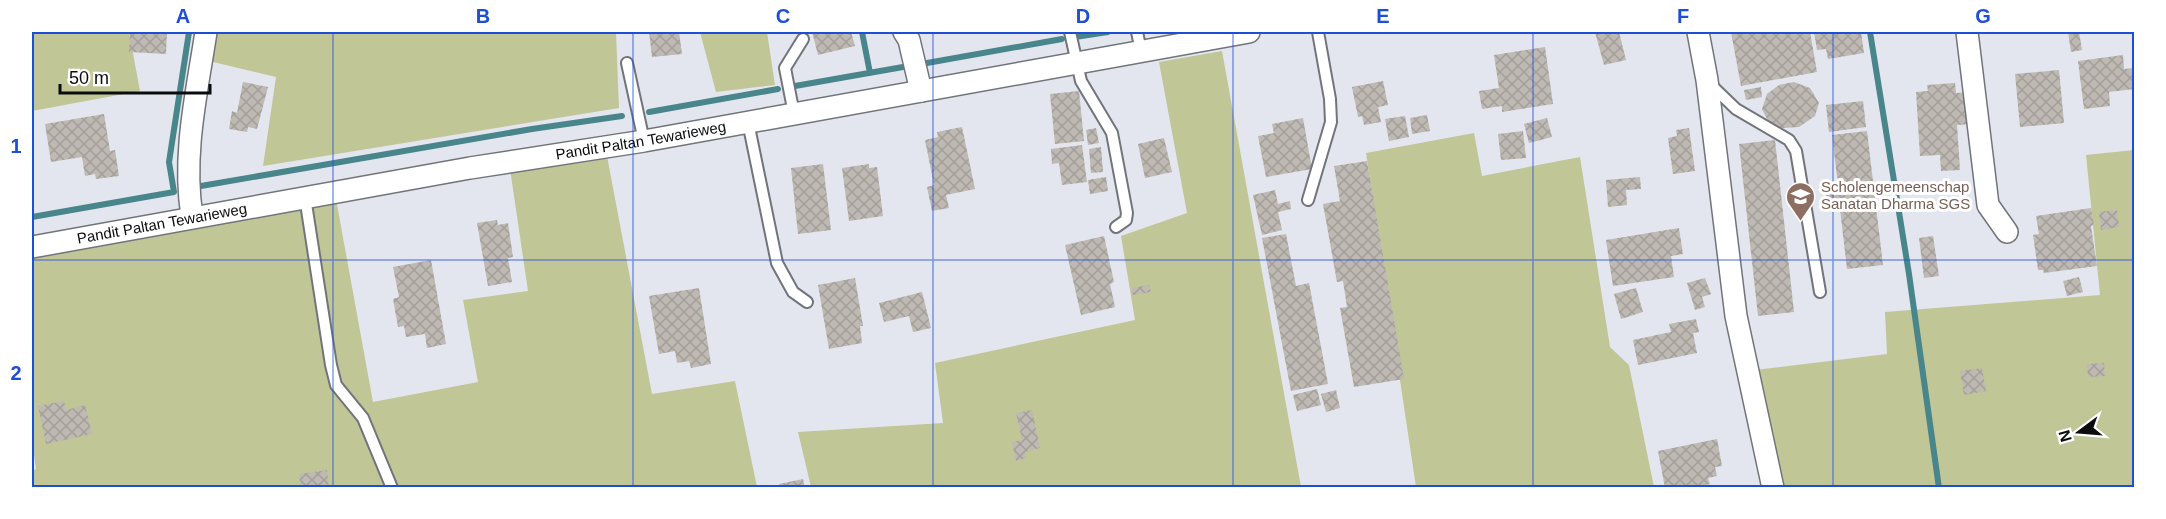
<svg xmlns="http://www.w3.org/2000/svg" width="2166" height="519" font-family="Arial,sans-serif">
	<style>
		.grass { fill: #c1c697 }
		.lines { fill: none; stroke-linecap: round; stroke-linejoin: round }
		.stream { stroke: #48868b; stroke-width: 6 }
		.building { fill: url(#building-cross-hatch) }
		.lane-casing { stroke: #72747b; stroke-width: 14 }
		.street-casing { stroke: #72747b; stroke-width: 24 }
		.lane { stroke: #fff; stroke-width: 10 }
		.street { stroke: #fff; stroke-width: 21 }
		.grid { fill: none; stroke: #1d4ed8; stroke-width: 1.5; stroke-opacity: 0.55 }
		.labels { text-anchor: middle; stroke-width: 6; stroke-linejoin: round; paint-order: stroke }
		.street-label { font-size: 15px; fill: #0b0c0e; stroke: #fff }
		.education-label { font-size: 15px; fill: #785e54; stroke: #fff; text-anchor: start }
		.neatline { fill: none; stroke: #1d4ed8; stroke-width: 2 }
		.grid-label { font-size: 20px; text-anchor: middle; font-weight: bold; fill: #1d4ed8 }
	</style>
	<defs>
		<pattern id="building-cross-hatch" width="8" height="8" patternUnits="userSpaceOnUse" patternTransform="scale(1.5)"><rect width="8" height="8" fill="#bfb9b3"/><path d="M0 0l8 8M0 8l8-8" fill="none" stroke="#a39e99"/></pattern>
	</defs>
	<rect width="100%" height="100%" fill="#e3e6ee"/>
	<path class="grass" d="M32,32H129L140,91L32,111Z
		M213,32H616L619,108L263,166L276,77L209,61Z
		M700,32H767L775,85L716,92Z
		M1222,51L1301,487H811L798,432L943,423L935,363L1135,320L1121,236L1187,213L1159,62Z
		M1474,133L1482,176L1580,157L1610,347L1629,365L1654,487H1416L1366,153Z
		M2134,150V487H1780L1755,370L1887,354L1885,312L2100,295L2086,155Z
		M607,156L652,394L735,381L757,487L32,488V471L36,469L32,441V254L336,199L373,402L478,382L463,300L528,291L510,169Z"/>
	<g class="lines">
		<path class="stream" d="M862,32L870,73
			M1870,32L1909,274L1939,488
			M1075,37L1108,32
			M927,63L1062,39
			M795,86L903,67
			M649,112L778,89
			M201,186L532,129L622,116
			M32,217L174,192L169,162L189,32"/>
	</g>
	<path class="building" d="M130,32H167L166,54L129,52Z
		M649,32H679L682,54L652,57Z
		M812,32H851L855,46L818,55Z
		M1595,32H1619L1626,60L1604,65Z
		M1731,32H1810L1817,72L1741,86Z
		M1814,32H1861L1864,53L1828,59L1826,49L1817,50Z
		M2068,32H2079L2082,50L2071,52Z
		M1545,47L1553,104L1502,112V106L1482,109L1479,91L1499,88L1494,55Z
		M2123,55L2124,69L2134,68V89L2109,92L2110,106L2084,109L2078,61Z
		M2059,70L2064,123L2020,127L2015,74Z
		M1383,81L1388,105L1378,107L1381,122L1364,125L1362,116L1358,117L1352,87Z
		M243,82L268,87L257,129L248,127L247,132L229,129L232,111L237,113Z
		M1794,82L1810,88L1819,103L1815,116L1799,127L1783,128L1769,123L1762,109L1767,94L1779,85Z
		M1955,83L1956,93L1970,92L1972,124L1957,125L1960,170L1941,171L1940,155L1920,156L1916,92L1928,91L1927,85Z
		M1761,87L1762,97L1746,100L1744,90Z
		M1079,91L1084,141L1055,144L1050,94Z
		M1863,101L1866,127L1829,132L1826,105Z
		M104,114L110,151L115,150L119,176L96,179L95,174L85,176L82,157L51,162L45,124Z
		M1427,115L1430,131L1412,134L1410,118Z
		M1405,116L1409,137L1389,141L1385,119Z
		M1303,118L1312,169L1266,177L1258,136L1274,133L1272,124Z
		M1547,118L1552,137L1529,143L1524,124Z
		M962,127L975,189L946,195L949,208L932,211L927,187L934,185L925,140L938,137L937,132Z
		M1096,128L1099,143L1088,145L1086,130Z
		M1689,128L1695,171L1673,174L1668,138L1677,136L1676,130Z
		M1523,131L1526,158L1501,160L1498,134Z
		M1867,131L1883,265L1847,269L1840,209L1828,210L1825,187L1838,185L1832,135Z
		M1164,138L1172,172L1145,178L1138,144Z
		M1775,140L1794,312L1758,316L1739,144Z
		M1082,145L1087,182L1062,185L1059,163L1052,164L1051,149Z
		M1101,147L1103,172L1091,173L1089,149Z
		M1367,161L1404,379L1354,387L1340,308L1347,307L1343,281L1337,282L1323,204L1340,201L1334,166Z
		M823,164L831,230L798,234L791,168Z
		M869,164V168L877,167L883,216L849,221L842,168Z
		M1106,177L1108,191L1090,194L1088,180Z
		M1640,177L1641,189L1626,190L1627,205L1608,207L1606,180Z
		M1275,190L1278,204L1290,201L1291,209L1278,212L1282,230L1262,235L1253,195Z
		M2091,208L2094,225L2091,226L2097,266L2044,273L2043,270H2038L2033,235L2039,234L2036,216Z
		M2117,210L2119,227L2101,230L2099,212Z
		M497,220L498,225L508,223L513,257L508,258L512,282L488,286L477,223Z
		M1679,228L1683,254L1671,256L1674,277L1613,286L1606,240Z
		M1286,234L1296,286L1309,283L1328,384L1291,391L1262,238Z
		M1104,236L1114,282L1110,284L1115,307L1081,315L1065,245Z
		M1933,236L1939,276L1924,278L1919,238Z
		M431,260L446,344L427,348L425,334L406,337L404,326L398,327L393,299L399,297L393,267Z
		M2079,277L2083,292L2067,296L2063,281Z
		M855,278L863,326H860L862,343L829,349L818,285Z
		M1705,278L1711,294L1702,297L1705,307L1695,310L1687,283Z
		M1149,285L1151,292L1133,295L1132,288Z
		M699,288L711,364L691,368L689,361L677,363L675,351L659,354L649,296Z
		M1636,288L1643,312L1621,319L1614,294Z
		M922,292L931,328L913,332L909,316L884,322L879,303Z
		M1696,319L1699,332L1693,333L1697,353L1638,365L1633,340L1671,332L1669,324Z
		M2104,363L2105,376L2088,377L2087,364Z
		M1982,368L1986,391L1964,395L1960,371Z
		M1317,389L1321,405L1297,411L1293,395Z
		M1336,390L1340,408L1326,412L1321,394Z
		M64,401L66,410L85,405L92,434L46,444L38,406Z
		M1032,410L1040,448L1025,452L1026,458L1016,461L1012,442L1022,440L1016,413Z
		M1717,439L1722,466L1715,467L1717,476L1708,478L1710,484L1706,485L1707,488H1665L1658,451Z
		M327,470L329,488H301L299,474Z
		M803,479L805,488H780L779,484Z"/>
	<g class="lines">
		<defs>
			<path id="lane" d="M1070,32L1081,81L1112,133L1127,213L1126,220L1116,227
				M1137,32L1141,51
				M627,63L644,141
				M1711,85L1736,109L1789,140L1796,151L1820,292
				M794,114L785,68L803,39
				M748,122L777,263L793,292L807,302
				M305,197L331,365L336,385L363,418L392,488
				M1308,200L1331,122L1330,99L1318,32"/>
			<g id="street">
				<path d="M904,32L909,40L921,91"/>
				<path d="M1698,32L1707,80L1736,316L1773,488"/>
				<path d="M1967,32L1988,205L2007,232"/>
				<path d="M192,216C182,155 197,92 206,32"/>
				<path id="s1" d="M32,247L470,168L644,141L1249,32"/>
			</g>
		</defs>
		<use href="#lane" class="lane-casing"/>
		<use href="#street" class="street-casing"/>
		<use href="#lane" class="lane"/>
		<use href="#street" class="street"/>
	</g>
	<path class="grid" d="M333,32V488M633,32V488M933,32V488M1233,32V488M1533,32V488M1833,32V488M32,260H2134"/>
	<defs>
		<symbol id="school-pin" viewBox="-11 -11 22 30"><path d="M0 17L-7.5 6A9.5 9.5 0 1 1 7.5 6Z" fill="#8d6e63" stroke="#fff"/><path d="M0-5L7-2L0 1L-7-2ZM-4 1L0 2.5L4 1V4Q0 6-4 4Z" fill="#fff"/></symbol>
	</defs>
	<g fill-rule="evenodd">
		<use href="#school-pin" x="1784" y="180" width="33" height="45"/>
	</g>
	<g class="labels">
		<g class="street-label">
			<text dy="5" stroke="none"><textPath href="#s1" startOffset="618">Pandit Paltan Tewarieweg</textPath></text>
			<text dy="5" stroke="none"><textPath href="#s1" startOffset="132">Pandit Paltan Tewarieweg</textPath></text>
		</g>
		<g class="education-label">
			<text x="1821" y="192">Scholengemeenschap<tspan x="1821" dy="17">Sanatan Dharma SGS</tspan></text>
		</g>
	</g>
	<rect width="2166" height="519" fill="none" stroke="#ffffff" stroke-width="66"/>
	<g transform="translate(2079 432) rotate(254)" stroke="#ffffff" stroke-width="4.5" paint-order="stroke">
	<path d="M0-4.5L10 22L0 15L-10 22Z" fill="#0b0c0e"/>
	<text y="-9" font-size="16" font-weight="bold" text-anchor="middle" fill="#0b0c0e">N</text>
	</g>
	<path d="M60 84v9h150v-9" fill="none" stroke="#0b0c0e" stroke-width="3"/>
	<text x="69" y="84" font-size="18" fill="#0b0c0e" stroke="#ffffff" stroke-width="4.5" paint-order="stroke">50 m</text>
	<rect x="33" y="33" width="2100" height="453" class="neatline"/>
	<g class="grid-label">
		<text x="183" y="23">A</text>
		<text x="483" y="23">B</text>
		<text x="783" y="23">C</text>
		<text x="1083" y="23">D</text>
		<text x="1383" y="23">E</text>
		<text x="1683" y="23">F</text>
		<text x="1983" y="23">G</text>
		<text x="16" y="153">1</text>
		<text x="16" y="380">2</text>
	</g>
</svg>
